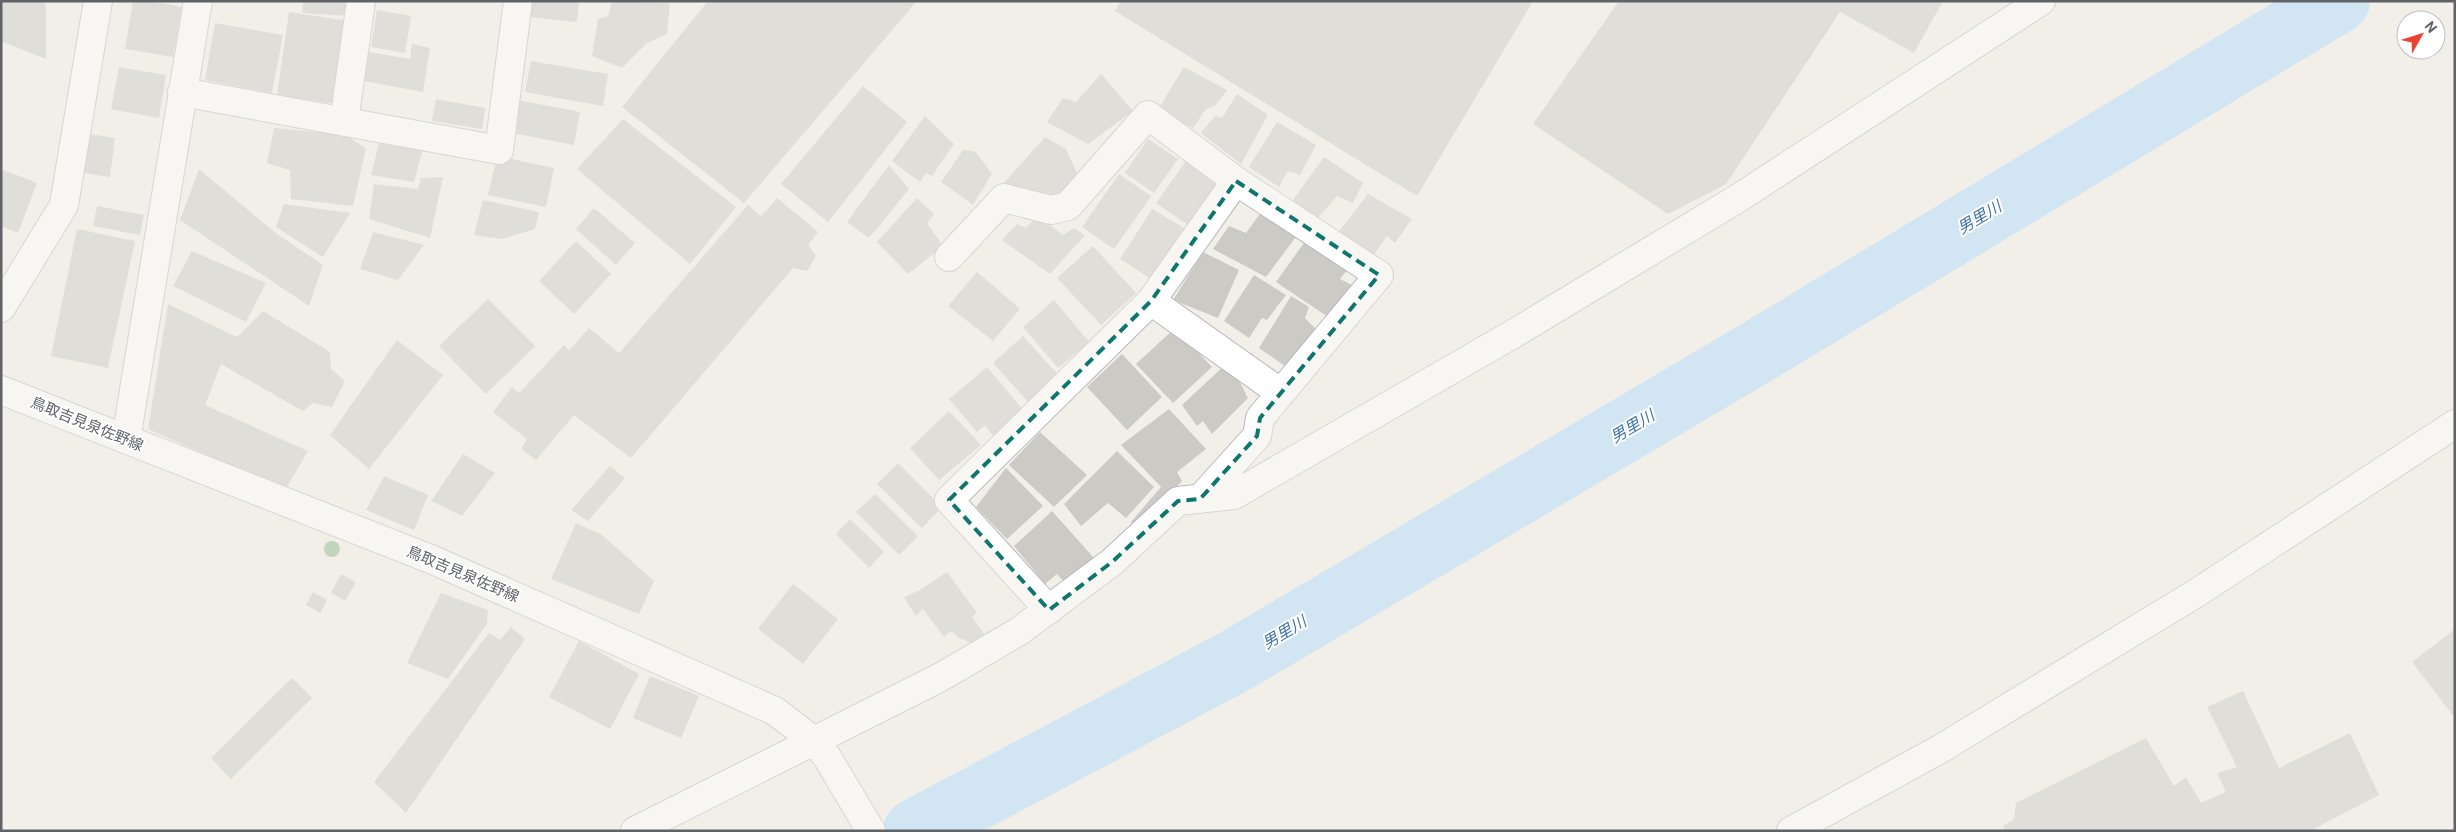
<svg xmlns="http://www.w3.org/2000/svg" width="2456" height="832" font-family="Roboto,'Noto Sans JP',sans-serif">
	<style>
		.lines { fill: none; stroke-linecap: round; stroke-linejoin: round }
		.river { stroke: #aadaff; stroke-width: 64 }
		.building { fill: #cccac5 }
		.minor-casing { stroke: #b5b8bc; stroke-width: 30 }
		.tertiary-casing { stroke: #b5b8bc; stroke-width: 30 }
		.secondary-casing { stroke: #b6babf; stroke-width: 30 }
		.minor { stroke: #fff; stroke-width: 28 }
		.tertiary { stroke: #fff; stroke-width: 28 }
		.secondary { stroke: #fff; stroke-width: 28 }
		.tree { fill: #89b387 }
		.marked { fill: none; stroke: #0f766e; stroke-width: 4; stroke-dasharray: 10 6; stroke-linejoin: round }
		.labels { text-anchor: middle; stroke-width: 4; stroke-linejoin: round; paint-order: stroke }
		.street-label { font-size: 15px; fill: #5f6368; stroke: #fff }
		.water-label { font-size: 16px; font-style: italic; fill: #4174aa; stroke: #fff }
	</style>
	<rect width="100%" height="100%" fill="#f1efe8"/>
	<g class="lines">
		<path class="river" d="M915,831L1237,660L1752,355L2338,1"/>
	</g>
	<path class="building" d="M1,1H39L46,4V59L1,41Z
		M133,1H150L182,7L173,57L125,49Z
		M303,1H351L350,16L302,13Z
		M530,1H579L577,22L529,17Z
		M612,1L670,3L667,34L647,43L622,68L592,56L598,19L608,16Z
		M708,1H917L744,203L622,107Z
		M1121,1H1533L1417,196L1115,11Z
		M1619,1H1943L1914,53L1840,12L1726,184L1668,214L1533,124Z
		M377,10L411,16L405,53L371,47Z
		M289,12L348,21L336,104L277,95Z
		M215,23L283,35L272,93L205,80Z
		M412,44L430,48L423,92L364,81L369,52L410,59Z
		M531,61L608,74L603,106L525,92Z
		M119,67L166,75L159,118L111,109Z
		M1184,67L1227,90L1215,106L1206,109L1193,128L1157,111Z
		M1101,74L1133,111L1088,144L1047,122L1063,98L1076,102Z
		M863,86L907,122L828,222L781,184Z
		M1237,94L1268,115L1241,164L1201,133L1215,116L1222,118Z
		M436,99L485,108L482,129L432,121Z
		M518,100L580,112L574,145L512,133Z
		M925,116L954,144L932,176L926,173L920,182L892,161Z
		M623,119L736,207L690,264L577,169Z
		M1277,122L1316,145L1300,175L1288,171L1279,187L1249,167Z
		M274,128L345,135L366,148L353,206L291,199L290,170L267,163Z
		M89,134L115,138L110,177L84,173Z
		M1045,137L1066,149L1079,178L1058,200L1048,193L1036,201L1003,184Z
		M1148,139L1178,159L1154,193L1125,173Z
		M380,140L423,148L414,182L371,175Z
		M963,150L976,152L992,174L973,205L941,182Z
		M497,156L554,168L546,207L488,195Z
		M1324,157L1363,183L1353,203L1337,196L1317,219L1293,200Z
		M1186,161L1217,183L1188,225L1156,203Z
		M889,165L909,189L869,238L847,222Z
		M1,169L37,183L18,233L1,226Z
		M199,169L277,234L323,265L309,306L180,220Z
		M1119,174L1151,196L1114,249L1082,227Z
		M443,177L430,238L369,219L374,184L418,189L421,178Z
		M1368,194L1412,219L1395,243L1387,236L1373,256L1337,234Z
		M777,198L818,232L808,245L816,256L807,271L793,268L631,458L574,415L536,460L521,449L527,439L493,412L512,387L519,393L564,345L569,351L589,328L619,353L748,205L761,216Z
		M917,198L934,214L927,223L943,246L908,274L877,242Z
		M483,200L539,212L535,229L502,239L474,235Z
		M284,204L350,213L323,257L276,227Z
		M97,206L144,215L140,235L93,226Z
		M594,208L635,243L616,265L576,229Z
		M1152,209L1184,228L1151,279L1120,259Z
		M1262,211L1298,234L1266,277L1213,249L1229,226L1246,233Z
		M1037,216L1063,235L1074,228L1085,235L1050,274L1002,240L1017,224L1026,228Z
		M77,229L135,241L108,368L51,356Z
		M373,232L424,245L398,280L360,269Z
		M1306,240L1348,269L1340,279L1352,285L1328,317L1276,282Z
		M576,241L611,274L574,314L539,281Z
		M1093,246L1136,293L1101,325L1057,278Z
		M192,251L266,283L246,322L173,286Z
		M1203,252L1239,270L1218,318L1173,300Z
		M977,272L1020,309L993,341L948,306Z
		M1254,275L1286,295L1267,320L1262,318L1249,338L1224,321Z
		M1291,296L1309,307L1305,318L1316,329L1285,366L1259,348Z
		M488,299L535,346L486,394L439,346Z
		M1054,300L1089,342L1058,368L1023,327Z
		M168,304L237,337L263,311L330,352L331,369L345,381L332,407L313,403L303,411L221,364L205,405L308,451L285,490L148,429Z
		M1175,328L1212,367L1173,403L1136,364Z
		M1023,336L1060,377L1030,404L993,363Z
		M397,340L443,375L369,469L330,435Z
		M1122,354L1162,397L1127,430L1087,387Z
		M1224,366L1237,377L1248,398L1212,434L1203,421L1197,426L1182,405Z
		M987,367L1025,412L995,438L985,425L977,432L949,399Z
		M1169,409L1206,449L1177,472L1182,481L1136,530L1131,522L1161,487L1121,445Z
		M949,411L981,445L939,480L910,448Z
		M1040,432L1087,475L1054,507L1009,465Z
		M1117,451L1154,487L1126,518L1108,503L1081,526L1064,504Z
		M463,454L495,473L462,516L431,501Z
		M898,463L942,507L922,528L877,484Z
		M610,466L625,478L588,521L571,510Z
		M1006,468L1043,506L1007,539L976,507Z
		M384,476L428,495L414,530L366,510Z
		M875,494L918,536L899,555L856,512Z
		M1052,511L1094,558L1065,583L1057,574L1045,584L1014,546Z
		M850,519L884,552L869,568L836,534Z
		M576,523L602,535L654,581L639,614L551,579Z
		M947,572L977,613L972,617L987,638L969,642L959,638L951,631L944,637L923,609L916,616L904,597L920,590Z
		M341,574L356,582L345,601L331,593Z
		M793,584L838,619L803,664L758,629Z
		M313,592L327,600L320,613L306,605Z
		M441,593L488,610L487,624L448,679L407,663Z
		M511,627L525,639L406,813L374,782L489,633L500,640Z
		M2455,629V718L2412,662Z
		M579,641L639,674L610,729L549,697Z
		M650,676L699,696L681,738L633,718Z
		M292,678L312,698L231,779L211,758Z
		M2243,691L2279,768L2350,733L2379,795L2310,831H2005L2003,826L2014,819L2016,803L2146,738L2174,786L2186,777L2201,803L2226,792L2217,773L2237,767L2207,707Z"/>
	<g class="lines">
		<defs>
			<path id="minor" d="M182,92L499,150L518,1
				M344,122L361,1
				M949,257L1004,198L1051,210L1068,206L1148,115L1236,181L1379,275L1260,418L1257,436L1200,499
				M1151,301L1281,393
				M1,308L64,205L98,1
				M126,439L198,1
				M1049,610L949,500L1151,301L1236,181
				M635,831L939,678L1018,632L1112,562L1178,501L1234,495L1513,334L1737,199L2041,1"/>
			<path id="tertiary" d="M1791,831L1942,748L2198,592L2455,424"/>
			<path id="secondary" d="M1,390L433,560L775,711L814,741L827,757L871,831"/>
		</defs>
		<use href="#minor" class="minor-casing"/>
		<use href="#tertiary" class="tertiary-casing"/>
		<use href="#secondary" class="secondary-casing"/>
		<use href="#minor" class="minor"/>
		<use href="#tertiary" class="tertiary"/>
		<use href="#secondary" class="secondary"/>
	</g>
	<circle class="tree" cx="332" cy="549" r="8"/>
	<path d="M0 0H2456V832H0ZM1236,181L1379,275L1260,418L1257,436L1200,499L1178,501L1112,562L1049,610L949,500L1151,301Z" fill="#f1efe8" fill-opacity=".55" fill-rule="evenodd"/>
	<path class="marked" d="M1236,181L1379,275L1260,418L1257,436L1200,499L1178,501L1112,562L1049,610L949,500L1151,301Z"/>
	<g class="labels">
		<g class="street-label">
			<text transform="translate(87 424) rotate(22)" y="5">鳥取吉見泉佐野線</text>
			<text transform="translate(463 574) rotate(23)" y="5">鳥取吉見泉佐野線</text>
		</g>
		<g class="water-label">
			<text transform="translate(1979 217) rotate(-31)" y="6">男里川</text>
			<text transform="translate(1632 426) rotate(-31)" y="6">男里川</text>
			<text transform="translate(1284 632) rotate(-31)" y="6">男里川</text>
		</g>
	</g>
	<rect width="2456" height="832" fill="none" stroke="#5f6368" stroke-width="5"/>
	<g transform="translate(2421 35) rotate(51)"><circle r="24" fill="#ffffff" stroke="#bfc1c3"/>
	<path d="M0-4L9 19L0 12L-9 19Z" fill="#ea4335"/>
	<text y="-8" font-size="14" font-weight="bold" text-anchor="middle" fill="#5f6368">N</text>
	</g>
</svg>
